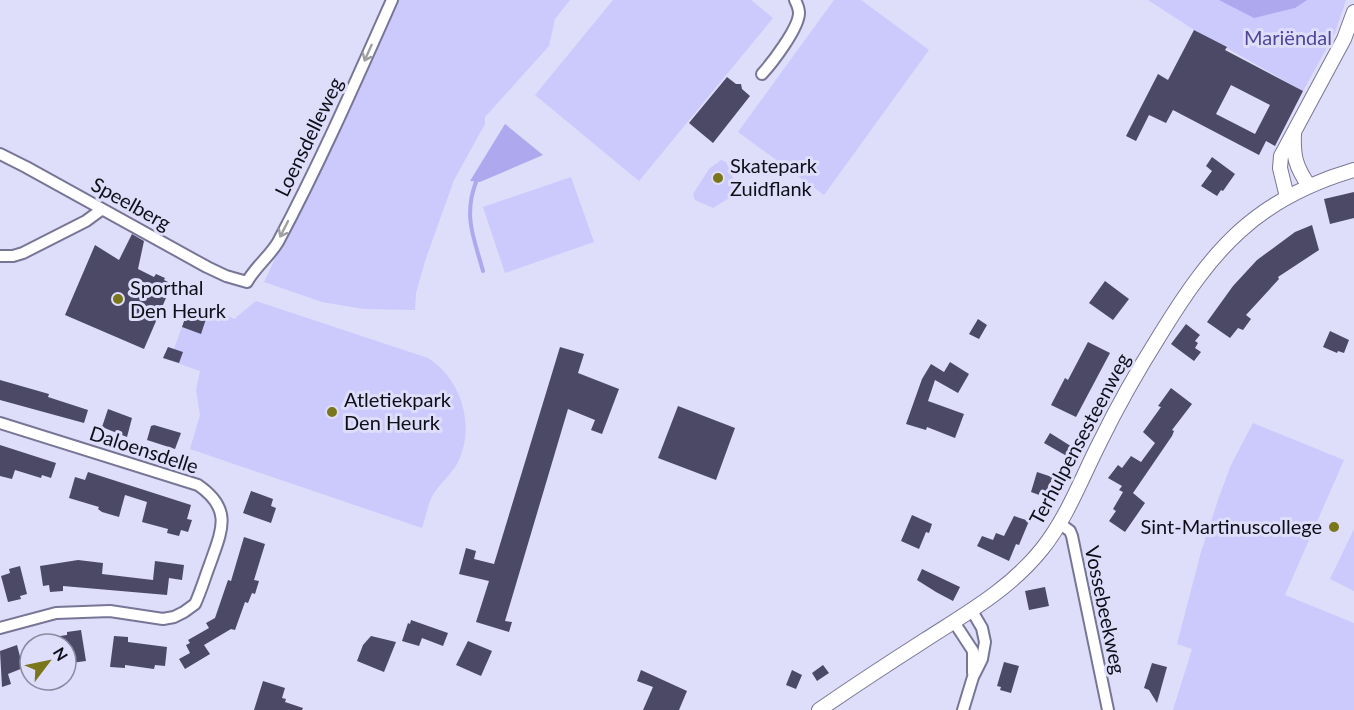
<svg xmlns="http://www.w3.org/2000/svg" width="1354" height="710" font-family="Lato,sans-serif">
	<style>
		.green { fill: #ccc9fd }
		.water { fill: #aea8ef }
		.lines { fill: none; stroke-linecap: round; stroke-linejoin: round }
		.stream { stroke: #aea8ef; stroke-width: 4 }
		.building { fill: #4b4966; fill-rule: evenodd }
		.minor-casing { stroke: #787696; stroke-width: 14 }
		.secondary-casing { stroke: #787696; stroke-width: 16 }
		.minor { stroke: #fff; stroke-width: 10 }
		.secondary { stroke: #fff; stroke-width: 14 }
		.oneway { stroke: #9f9fa3 }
		.poi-dot { fill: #79761b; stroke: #deddfa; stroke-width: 2 }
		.labels { text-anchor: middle; stroke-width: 6; stroke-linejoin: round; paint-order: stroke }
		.park-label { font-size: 20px; fill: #534699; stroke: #deddfa }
		.street-label { font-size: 20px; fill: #0f0e19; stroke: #deddfa }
		.poi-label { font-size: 20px; fill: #0f0e19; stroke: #deddfa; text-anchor: start }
	</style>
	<rect width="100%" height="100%" fill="#deddfa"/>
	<path class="green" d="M397,0H570L555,19L549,46L485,117V124L454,180L425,261L416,293L415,310L364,309L322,302L264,282Z
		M613,0H751L773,18L639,181L535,95Z
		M834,0H861L929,50L824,195L738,132Z
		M1148,0H1346L1335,33L1303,91L1191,28Z
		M721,160L726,162L739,192L713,208L695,200L693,194L709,169Z
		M571,177L594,242L505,273L483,207Z
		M256,301L428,358C461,379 475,424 459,460C453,473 442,481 434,493C428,502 426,517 422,528L190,449L200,415L196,390L200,371L163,358L168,347L174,349L189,307L208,313L221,312L234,319Z
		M1253,423L1344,460L1285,595L1354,623V710H1173L1192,649L1177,644L1201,552L1219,497L1231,465Z
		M1354,529V591L1330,579Z"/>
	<path class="water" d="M1219,0H1307L1295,8L1254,18Z
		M505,124L543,155L480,182L470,181Z"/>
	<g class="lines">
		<path class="stream" d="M476,182C463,216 474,238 483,271"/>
	</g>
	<path class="building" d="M1194,30L1227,47L1225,50L1303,91L1275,146L1266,141L1259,155L1173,110L1166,123L1149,115L1136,141L1126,136L1158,74L1168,80ZM1231,85L1270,105L1255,134L1216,114Z
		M727,77L736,84H741L742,89L750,96L713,143L689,123Z
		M1212,157L1235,174L1223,191L1221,190L1217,196L1201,186L1212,171L1206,166Z
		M1354,192V218L1330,224L1324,199Z
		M1312,225L1319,250L1278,277L1279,279L1246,315L1251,319L1243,330L1238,328L1230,338L1207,322L1233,286L1257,260L1295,232Z
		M132,234L144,241L138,269L154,277L156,274L165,278L164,280L172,284L144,349L65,315L95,245L119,260Z
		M1105,281L1129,299L1113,320L1089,303Z
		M189,307L208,313L201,334L182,327Z
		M978,319L987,325L979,339L969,334Z
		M1186,324L1200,335L1195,341L1198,343L1195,348L1201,352L1194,361L1171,344Z
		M1330,331L1349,340L1344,353L1338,351L1337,353L1323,347Z
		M1088,342L1110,353L1076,417L1051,405L1065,378L1068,380Z
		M168,347L183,352L179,363L163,358Z
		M560,347L584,354L578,373L619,389L602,434L591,430L595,420L568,409L505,621L512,622L509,632L476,622L489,581L459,574L466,548L476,551L474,559L494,564Z
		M950,362L969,374L958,393L935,380L928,401L964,414L955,438L927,427L926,430L906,424L922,379L931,364L944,372Z
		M0,380L49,394L48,397L88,410L84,423L0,400Z
		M1171,388L1192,404L1172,430L1174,431L1172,436L1133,493L1145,503L1125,532L1109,521L1116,511L1113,509L1123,492L1119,490L1122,486L1108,478L1118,465L1122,468L1131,456L1141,462L1155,443L1143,432L1161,407L1158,406Z
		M678,406L735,428L716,480L658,458Z
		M108,409L132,418L127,437L102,427Z
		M154,425L181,433L175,449L147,440L151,426Z
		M1050,433L1077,450L1072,459L1044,443Z
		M0,445L56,463L51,478L42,475L41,478L15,470L12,479L0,476Z
		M88,472L191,505L187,519L192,520L188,532L181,530L179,536L167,533L168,529L142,522L147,502L125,495L119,517L102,512L98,509L99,507L69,498L75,477L85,480Z
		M1037,472L1058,479L1050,499L1031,492Z
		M251,491L273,499L271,506L276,508L271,523L243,513Z
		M912,515L932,524L929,533L926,532L919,549L901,541Z
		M1014,516L1029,521L1019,545L1016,544L1009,561L977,546L982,536L993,540L996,533L1004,536Z
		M244,537L265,544L254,580L259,581L255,594L252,593L248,603L245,602L235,630L231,629L204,645L210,654L185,669L179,659L190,653L186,645L190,643L188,640L209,628L206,623L215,618L228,580L231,581Z
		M78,560L103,563L102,574L153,580L155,561L184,565L182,580L169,578L167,595L63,586V591L50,592L49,585L43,586L40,566Z
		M20,566L27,594L20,596L21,599L8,602L1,576L10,573L9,569Z
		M922,569L960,587L953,601L936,592L917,580Z
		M1045,587L1049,606L1029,610L1025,591Z
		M411,620L448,633L443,646L422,638L419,646L402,641L408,623L410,624Z
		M81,630L86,661L71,663L68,644H46V638L67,635V632Z
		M114,636L128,637V642L167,647L165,666L155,665L154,669L125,665V668L110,667Z
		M371,636L396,642L384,672L357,661L363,645Z
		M468,641L492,651L481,676L456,665Z
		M17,645L23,668L8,674L11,684L2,687L0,651Z
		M1004,662L1019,666L1011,693L1000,690L1001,687L997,686Z
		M1152,663L1167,667L1157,703L1149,690L1144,688Z
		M823,665L829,673L817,681L812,673Z
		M641,670L687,691L679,710H643L653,687L637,681Z
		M792,670L802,675L796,689L786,685Z
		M263,681L285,688L282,698L286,699L285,702L303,708L302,710H254Z"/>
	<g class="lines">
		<defs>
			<path id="minor" d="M762,74C772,63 799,28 799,13C799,9 797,4 795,0
				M0,154L26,167L207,267L226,276L247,282C255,267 269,257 278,242C320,163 356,81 392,0
				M0,256H13L23,253L86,221L101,210
				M0,423L198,485C233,509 222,530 210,564C205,577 201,591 195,604L184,612L174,617L163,619L110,611L56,613L0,628
				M1059,523L1070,531L1072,536L1108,710
				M954,622L973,651V673
				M963,710L973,677L982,659L985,642L982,628L972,611"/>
			<path id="secondary" d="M1294,134C1293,157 1296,167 1309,186
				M1287,197L1280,168L1281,156L1344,39L1354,12
				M819,710C854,686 889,663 925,640C967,613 1010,589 1042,549C1067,518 1082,477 1100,442C1118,405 1138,370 1160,335C1212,250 1255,199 1354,170"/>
		</defs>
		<use href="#minor" class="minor-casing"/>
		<use href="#secondary" class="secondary-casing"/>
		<use href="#minor" class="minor"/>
		<use href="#secondary" class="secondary"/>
	</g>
	<defs><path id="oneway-shaft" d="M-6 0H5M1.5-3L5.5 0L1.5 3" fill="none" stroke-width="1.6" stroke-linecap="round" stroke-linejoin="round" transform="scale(1.5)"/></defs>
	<g class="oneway">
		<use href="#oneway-shaft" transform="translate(368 53) rotate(114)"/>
		<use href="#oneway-shaft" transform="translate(284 229) rotate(117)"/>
	</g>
	<g class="poi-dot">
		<circle cx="718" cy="178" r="6"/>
		<circle cx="118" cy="299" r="6"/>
		<circle cx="332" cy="412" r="6"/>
		<circle cx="1334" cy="527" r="6"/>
	</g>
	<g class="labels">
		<g class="park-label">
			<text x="1288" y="45">Mariëndal</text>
		</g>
		<g class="street-label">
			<text transform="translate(309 137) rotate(-64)" y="7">Loensdelleweg</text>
			<text transform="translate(131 204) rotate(29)" y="7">Speelberg</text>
			<text transform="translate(1080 439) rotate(-62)" y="7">Terhulpensesteenweg</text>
			<text transform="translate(144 450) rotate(18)" y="7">Daloensdelle</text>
			<text transform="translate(1105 610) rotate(78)" y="7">Vossebeekweg</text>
		</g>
		<g class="poi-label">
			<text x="730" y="173">Skatepark<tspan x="730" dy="23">Zuidflank</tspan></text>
			<text x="130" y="295">Sporthal<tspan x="130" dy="23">Den Heurk</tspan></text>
			<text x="344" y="407">Atletiekpark<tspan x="344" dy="23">Den Heurk</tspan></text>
			<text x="1322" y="534" text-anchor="end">Sint-Martinuscollege</text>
		</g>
	</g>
	<g transform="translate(48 662) rotate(58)"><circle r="28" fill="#deddfa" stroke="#8b8aa0" stroke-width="1.5"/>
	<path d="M0-4.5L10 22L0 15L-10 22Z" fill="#79761b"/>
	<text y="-9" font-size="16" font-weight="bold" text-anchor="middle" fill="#0f0e19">N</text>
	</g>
</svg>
